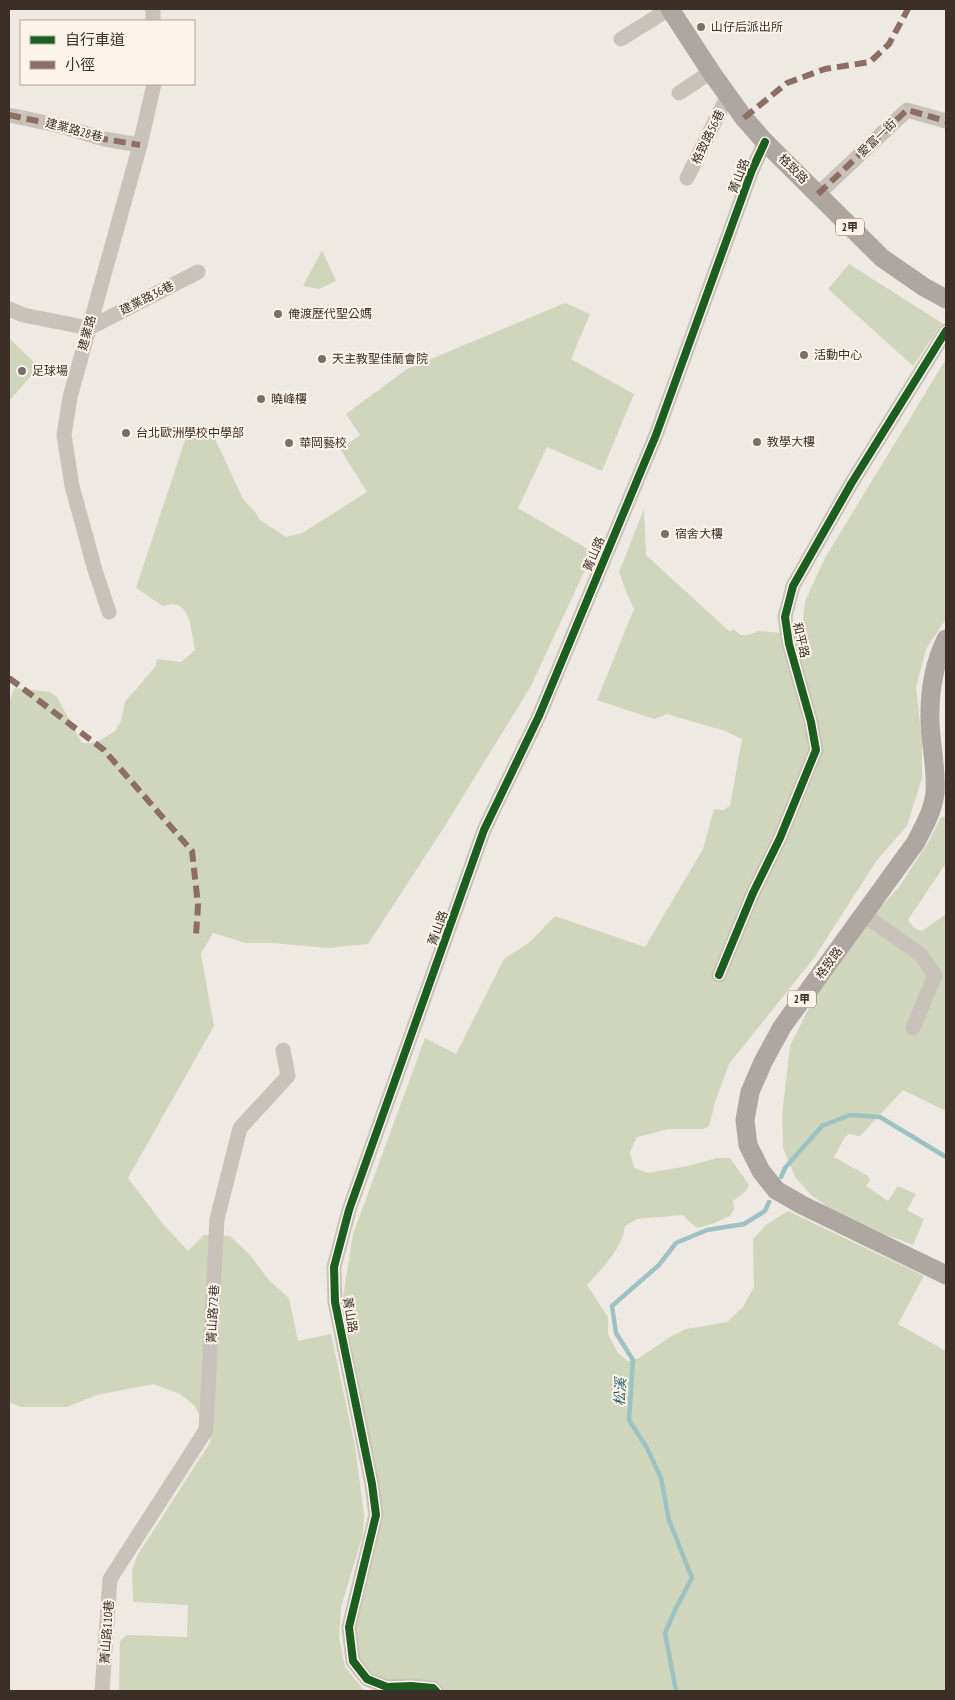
<svg xmlns="http://www.w3.org/2000/svg" width="955" height="1700" font-family="'PT Sans Narrow','Noto Sans TC',sans-serif">
	<style>
		.green { fill: #d0d6bb }
		.lines { fill: none; stroke-linecap: round; stroke-linejoin: round }
		.stream { stroke: #9cc2c4; stroke-width: 4.5 }
		.minor { stroke: #c9c2bb; stroke-width: 15 }
		.major { stroke: #aea6a0; stroke-width: 19 }
		.quiet { stroke: #8d6e63; stroke-width: 6; stroke-dasharray: 12 6; stroke-linecap: butt }
		.cycleway-casing { stroke: #fcf4ea; stroke-width: 11 }
		.cycleway { stroke: #1b5e20; stroke-width: 8 }
		.poi-dot { fill: #7a7069; stroke: #fcf4ea; stroke-width: 2 }
		.labels { text-anchor: middle; stroke-width: 4; stroke-linejoin: round; paint-order: stroke }
		.shield { fill: #fcf4ea; stroke: #756a62; stroke-width: 1 }
		.shield-label { font-size: 11px; font-weight: bold; fill: #3b2f28 }
		.poi-label { font-size: 12px; fill: #3b2f28; stroke: #fcf4ea; text-anchor: start }
		.street-label { font-size: 12px; fill: #3b2f28; stroke: #fcf4ea }
		.water-label { font-size: 14px; font-style: italic; fill: #185a61; stroke: #fcf4ea }
	</style>
	<rect width="100%" height="100%" fill="#efe9e3"/>
	<path class="green" d="M322,250L336,281L319,289L303,286Z
		M849,264L942,323L913,366L828,289Z
		M565,303L590,314L571,359L634,394L602,471L547,447L518,508L588,549L585,570L531,686L443,829L368,944L328,948L272,943H246L213,933L201,954L214,1026L128,1178L162,1223L188,1251L204,1235L230,1236L249,1254L269,1280L289,1298L298,1341L331,1334L355,1446L364,1515L363,1534L341,1607L339,1637L345,1667L365,1691H119L120,1641L126,1635L187,1637L188,1605L133,1602L132,1570L137,1556L211,1441L195,1406L180,1394L153,1384L97,1395L67,1407H21L9,1402V704L14,688L50,692L57,697L82,743H91L99,741L115,731L121,721L125,702L155,667L157,659L181,662L195,650C191,631 191,596 163,606L136,588L188,431L205,427L215,439L243,499L255,512L260,520L286,537L302,533L367,492L340,449L360,435L346,414L407,369Z
		M9,338L39,367L9,401Z
		M946,359V619L926,649L916,687L922,742V778L907,826L877,860L814,958L729,1064L715,1102L709,1126L704,1129H669L637,1137L630,1152L634,1168L648,1173L688,1166L717,1158H730L749,1185L746,1191L733,1201L734,1209L730,1216L712,1224L697,1228L682,1215L637,1219L625,1226C622,1250 602,1268 587,1285L608,1317V1334L618,1353L628,1361L639,1358L670,1337L686,1329L727,1322L743,1307L754,1287L753,1239L767,1224L788,1211L924,1276L898,1324L946,1351V1691H443L384,1682L370,1674L358,1658L356,1628L382,1518L343,1297L353,1234L425,1038L456,1054L504,959L530,942L555,916L645,947L703,849L714,809L723,810L730,806L742,739L725,731L667,714L654,719L597,700L634,609L627,594L619,572L644,509L646,555L730,632L733,629L741,635H748L758,631L783,633L796,628L803,621L805,601L825,558Z
		M941,817H946V863L908,920L914,928L922,931L946,914V1111L903,1090L860,1136L849,1134L845,1137L834,1157L868,1176L870,1180L866,1186L888,1201L898,1186L916,1194L907,1210L924,1219L913,1245L884,1234L829,1208L810,1194L795,1177L783,1148L782,1116L790,1046L813,1000L858,931L899,887L929,841Z"/>
	<g class="lines">
		<path class="stream" d="M781,1177L785,1168L822,1126L850,1115L880,1117L946,1157
			M676,1691L665,1633L676,1608L692,1578L669,1520L661,1478L647,1448L629,1420L633,1360L616,1333L612,1306L659,1265L676,1243L707,1230L744,1224L765,1211L769,1202"/>
		<path class="minor" d="M153,9V21
			M621,39L669,9
			M679,93L711,72
			M9,115L61,126L104,139L140,145
			M687,178L728,95
			M818,194L907,110L946,121
			M9,309L23,315L89,328L198,272
			M109,612L95,570L72,486L64,435L70,397L140,145L154,84
			M864,915L920,954L935,975L913,1028
			M719,975L753,893L780,838L816,750L811,722L789,644L785,617L793,586L851,484L946,331
			M102,1691L110,1579L206,1430L217,1219L240,1128L288,1076L283,1050
			M436,1691L433,1688L411,1686L387,1687L367,1679L353,1661L349,1627L376,1515L372,1484L335,1302L334,1267L349,1210L484,830L539,716L656,435L752,170L765,142"/>
		<path class="major" d="M670,9L711,72L744,118L765,142L882,258L924,287L946,299
			M946,639C935,662 930,687 930,713C929,739 937,766 935,793C933,811 924,826 916,842L782,1027L763,1062L750,1092L745,1120L748,1145L761,1171L776,1190L802,1205L946,1275"/>
		<path class="quiet" d="M9,115L61,126L104,139L140,145
			M744,118L787,83L825,69L870,62L889,44L908,9
			M818,194L907,110L946,121
			M9,678L104,750L192,851L198,905L196,935"/>
		<defs>
			<path id="cycleway" d="M719,975L753,893L780,838L816,750L811,722L789,644L785,617L793,586L851,484L946,331
				M436,1691L433,1688L411,1686L387,1687L367,1679L353,1661L349,1627L376,1515L372,1484L335,1302L334,1267L349,1210L484,830L539,716L656,435L752,170L765,142"/>
		</defs>
		<use href="#cycleway" class="cycleway-casing"/>
		<use href="#cycleway" class="cycleway"/>
	</g>
	<g class="poi-dot">
		<circle cx="701" cy="27" r="5"/>
		<circle cx="278" cy="314" r="5"/>
		<circle cx="804" cy="355" r="5"/>
		<circle cx="322" cy="359" r="5"/>
		<circle cx="22" cy="371" r="5"/>
		<circle cx="261" cy="399" r="5"/>
		<circle cx="126" cy="433" r="5"/>
		<circle cx="757" cy="442" r="5"/>
		<circle cx="289" cy="443" r="5"/>
		<circle cx="665" cy="534" r="5"/>
	</g>
	<g class="labels">
		<g class="shield">
			<rect x="836" y="218.5" width="28" height="17" rx="4"/>
			<rect x="788" y="990.5" width="28" height="17" rx="4"/>
		</g>
		<g class="shield-label">
			<text x="850" y="231">2甲</text>
			<text x="802" y="1003">2甲</text>
		</g>
		<g class="poi-label">
			<text x="711" y="31">山仔后派出所</text>
			<text x="288" y="318">俺渡歷代聖公媽</text>
			<text x="814" y="359">活動中心</text>
			<text x="332" y="363">天主教聖佳蘭會院</text>
			<text x="32" y="375">足球場</text>
			<text x="271" y="403">曉峰樓</text>
			<text x="136" y="437">台北歐洲學校中學部</text>
			<text x="767" y="446">教學大樓</text>
			<text x="299" y="447">華岡藝校</text>
			<text x="675" y="538">宿舍大樓</text>
		</g>
		<g class="street-label">
			<text transform="translate(74 130) rotate(15)" y="4">建業路28巷</text>
			<text transform="translate(708 137) rotate(-64)" y="4">格致路56巷</text>
			<text transform="translate(877 138) rotate(-44)" y="4">愛富一街</text>
			<text transform="translate(793 169) rotate(45)" y="4">格致路</text>
			<text transform="translate(739 176) rotate(-69)" y="4">菁山路</text>
			<text transform="translate(147 298) rotate(-27)" y="4">建業路36巷</text>
			<text transform="translate(87 333) rotate(-75)" y="4">建業路</text>
			<text transform="translate(594 554) rotate(-67)" y="4">菁山路</text>
			<text transform="translate(801 640) rotate(77)" y="4">和平路</text>
			<text transform="translate(438 928) rotate(-70)" y="4">菁山路</text>
			<text transform="translate(829 963) rotate(-54)" y="4">格致路</text>
			<text transform="translate(213 1314) rotate(-87)" y="4">菁山路72巷</text>
			<text transform="translate(350 1315) rotate(80)" y="4">菁山路</text>
			<text transform="translate(107 1632) rotate(-86)" y="4">菁山路110巷</text>
		</g>
		<g class="water-label">
			<text transform="translate(620 1392) rotate(-87)" y="5">松溪</text>
		</g>
	</g>
	<rect width="955" height="1700" fill="none" stroke="#3b2f28" stroke-width="20"/>
	<rect x="20" y="20" width="175" height="65" fill="#fcf4ea" stroke="#afa59c"/>
	<rect x="30" y="36" width="25" height="8" fill="#1b5e20" stroke="#afa59c"/>
	<text x="65" y="45" font-size="15" fill="#3b2f28">自行車道</text>
	<rect x="30" y="61" width="25" height="8" fill="#8d6e63" stroke="#afa59c"/>
	<text x="65" y="70" font-size="15" fill="#3b2f28">小徑</text>
</svg>
